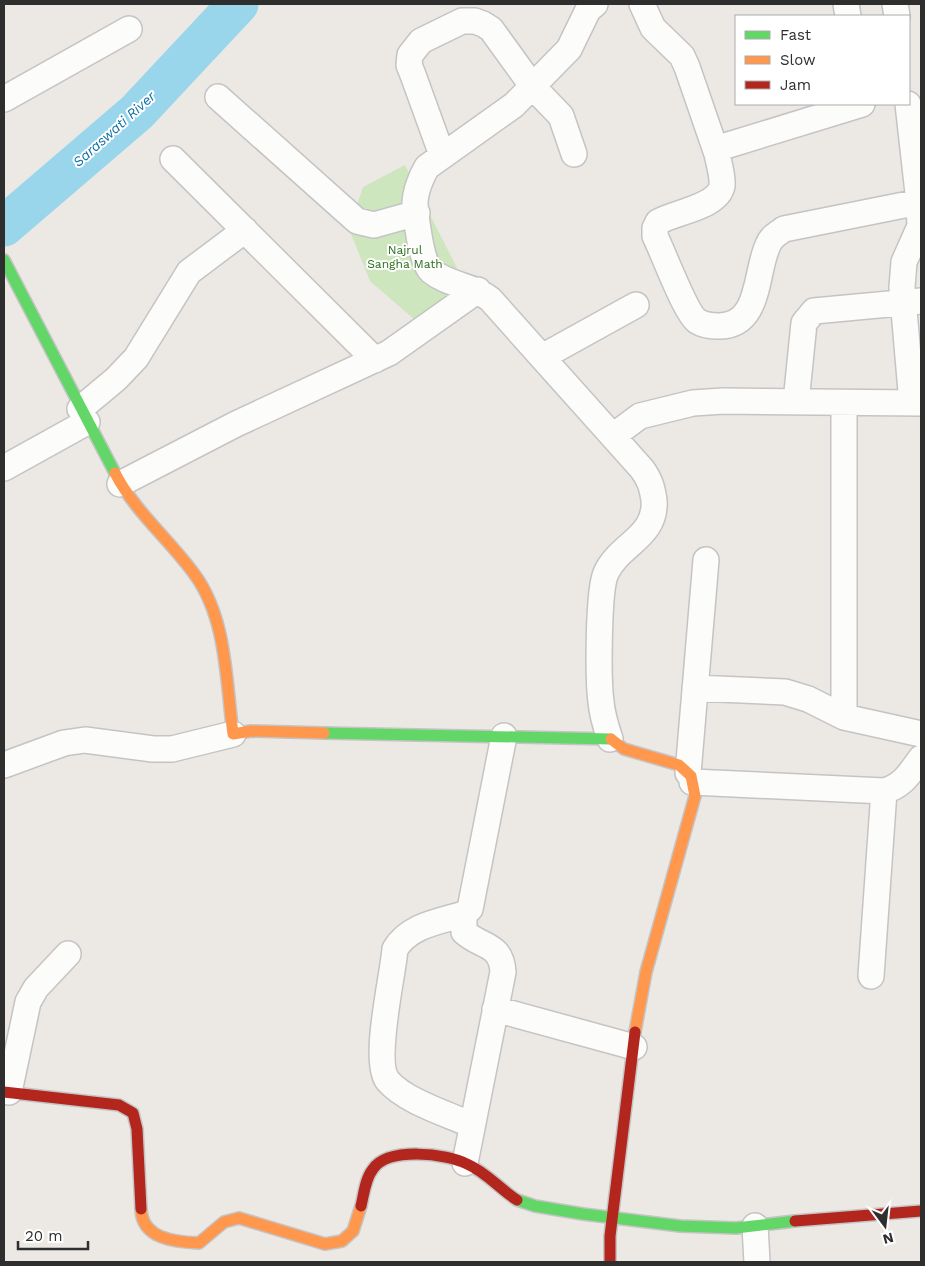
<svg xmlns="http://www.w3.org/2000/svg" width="925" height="1266" font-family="'Work Sans',sans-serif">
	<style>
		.green { fill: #cee6be }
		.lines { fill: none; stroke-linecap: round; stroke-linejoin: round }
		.river { stroke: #99d6ec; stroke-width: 41 }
		.street-casing { stroke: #c5c4c5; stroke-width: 28 }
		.fast-casing { stroke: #c5c4c5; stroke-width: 14 }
		.slow-casing { stroke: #c5c4c5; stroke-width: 14 }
		.jam-casing { stroke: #c5c4c5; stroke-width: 14 }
		.street { stroke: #fcfcfb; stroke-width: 25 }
		.fast { stroke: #63d668; stroke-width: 11 }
		.slow { stroke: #ff974d; stroke-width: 11 }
		.jam { stroke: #b3261e; stroke-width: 11 }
		.labels { text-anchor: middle; stroke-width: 4; stroke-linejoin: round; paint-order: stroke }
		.park-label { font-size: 12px; fill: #2c6e1b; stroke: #fff }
		.water-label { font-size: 14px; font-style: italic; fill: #0d6fa3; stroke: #fff }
	</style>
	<rect width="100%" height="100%" fill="#ece8e4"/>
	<path class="green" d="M405,165L467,288L415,320L370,281L349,229L363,187Z"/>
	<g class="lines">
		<path class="river" d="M4,226L137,112L238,4"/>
		<defs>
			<path id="street" d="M595,4L588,10L569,49L514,105L427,167C421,177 415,192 415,204C416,218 421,262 431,271C448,285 472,285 490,299L642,469C650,480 652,487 654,500C657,537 619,544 606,573C598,590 598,680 601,702C602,714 606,727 610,739
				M642,4L653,28L682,56L687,67L717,154
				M846,4L848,16
				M895,4L897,16
				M218,97L357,221L374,225L417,213
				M4,99L129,29
				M862,104L722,147L717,154C719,164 723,176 722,186C718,207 675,212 658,222L655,228V236C663,252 685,312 697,321C703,325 712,326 719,326C761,326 755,272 768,245C771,237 777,234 784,229L919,202
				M908,104L919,202L920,226L904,262L902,287L912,403
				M442,155L413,75L409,65L410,55L421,41L462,21H475L483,24L491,29L533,87L561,116L574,154
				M173,159L375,360
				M542,357L636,305
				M796,402L804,323L814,311L921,301
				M844,403V717
				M80,409L116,379L136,358L189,272L245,230
				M613,436L640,416L693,403L723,401L921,403
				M4,468L87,422
				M120,484L236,424L389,353L478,290
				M695,688L785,692L808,699L844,717L921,734
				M4,765L64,743L85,740L153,749H172L233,734
				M688,773L706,560
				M692,782L884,791C903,786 910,773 921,758
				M464,914V932C482,948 501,943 503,972L465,1163
				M871,976L884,791
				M495,1009L634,1047
				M9,1092L28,1002L36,988L68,954
				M472,1125C447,1114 405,1101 388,1081C372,1062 393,976 395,949C410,925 438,922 464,914L470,909L504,736
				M755,1226L757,1262"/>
			<path id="fast" d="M4,260L115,473
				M324,733L611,739
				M517,1200L535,1206L583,1214L680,1226L736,1228L795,1221"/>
			<path id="slow" d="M115,473C135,512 170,540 195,575C227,619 226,682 233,734L251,731L324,733
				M611,739L624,749L679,765L691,776L695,796L646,972L635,1032
				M141,1209C142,1239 175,1242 199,1243L224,1222L239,1218L325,1244L342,1241L353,1231L361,1206"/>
			<path id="jam" d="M4,1092L119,1105L133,1113L137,1129L141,1209
				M361,1206C364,1194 365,1179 373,1169C388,1147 446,1153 467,1164C486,1172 500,1189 517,1200
				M795,1221L921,1211
				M610,1262V1236L635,1032"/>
		</defs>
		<use href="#street" class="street-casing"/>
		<use href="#fast" class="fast-casing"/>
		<use href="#slow" class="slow-casing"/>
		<use href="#jam" class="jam-casing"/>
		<use href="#street" class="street"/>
		<use href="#fast" class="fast"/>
		<use href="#slow" class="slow"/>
		<use href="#jam" class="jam"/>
	</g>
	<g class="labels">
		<g class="park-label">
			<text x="405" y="254">Najrul<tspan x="405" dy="14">Sangha Math</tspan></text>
		</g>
		<g class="water-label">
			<text transform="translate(114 129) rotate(-42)" y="5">Saraswati River</text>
		</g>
	</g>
	<rect width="925" height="1266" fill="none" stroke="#2e2e2e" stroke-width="10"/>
	<rect x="735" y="15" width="175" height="90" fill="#ffffff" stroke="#ababab"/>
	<rect x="745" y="31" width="25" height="8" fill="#63d668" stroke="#ababab"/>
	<text x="780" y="40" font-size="15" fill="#2e2e2e">Fast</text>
	<rect x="745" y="56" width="25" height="8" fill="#ff974d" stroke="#ababab"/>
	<text x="780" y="65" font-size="15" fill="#2e2e2e">Slow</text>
	<rect x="745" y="81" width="25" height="8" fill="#b3261e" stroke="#ababab"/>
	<text x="780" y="90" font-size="15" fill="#2e2e2e">Jam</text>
	<g transform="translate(885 1226) rotate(165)" stroke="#ffffff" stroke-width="4" paint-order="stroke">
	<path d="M0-4L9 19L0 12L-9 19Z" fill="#2e2e2e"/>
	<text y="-8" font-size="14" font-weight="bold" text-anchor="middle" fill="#2e2e2e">N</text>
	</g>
	<path d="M18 1241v8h70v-8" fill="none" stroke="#2e2e2e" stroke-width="2.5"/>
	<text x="25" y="1241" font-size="15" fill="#2e2e2e" stroke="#ffffff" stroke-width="4" paint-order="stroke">20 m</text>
</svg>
